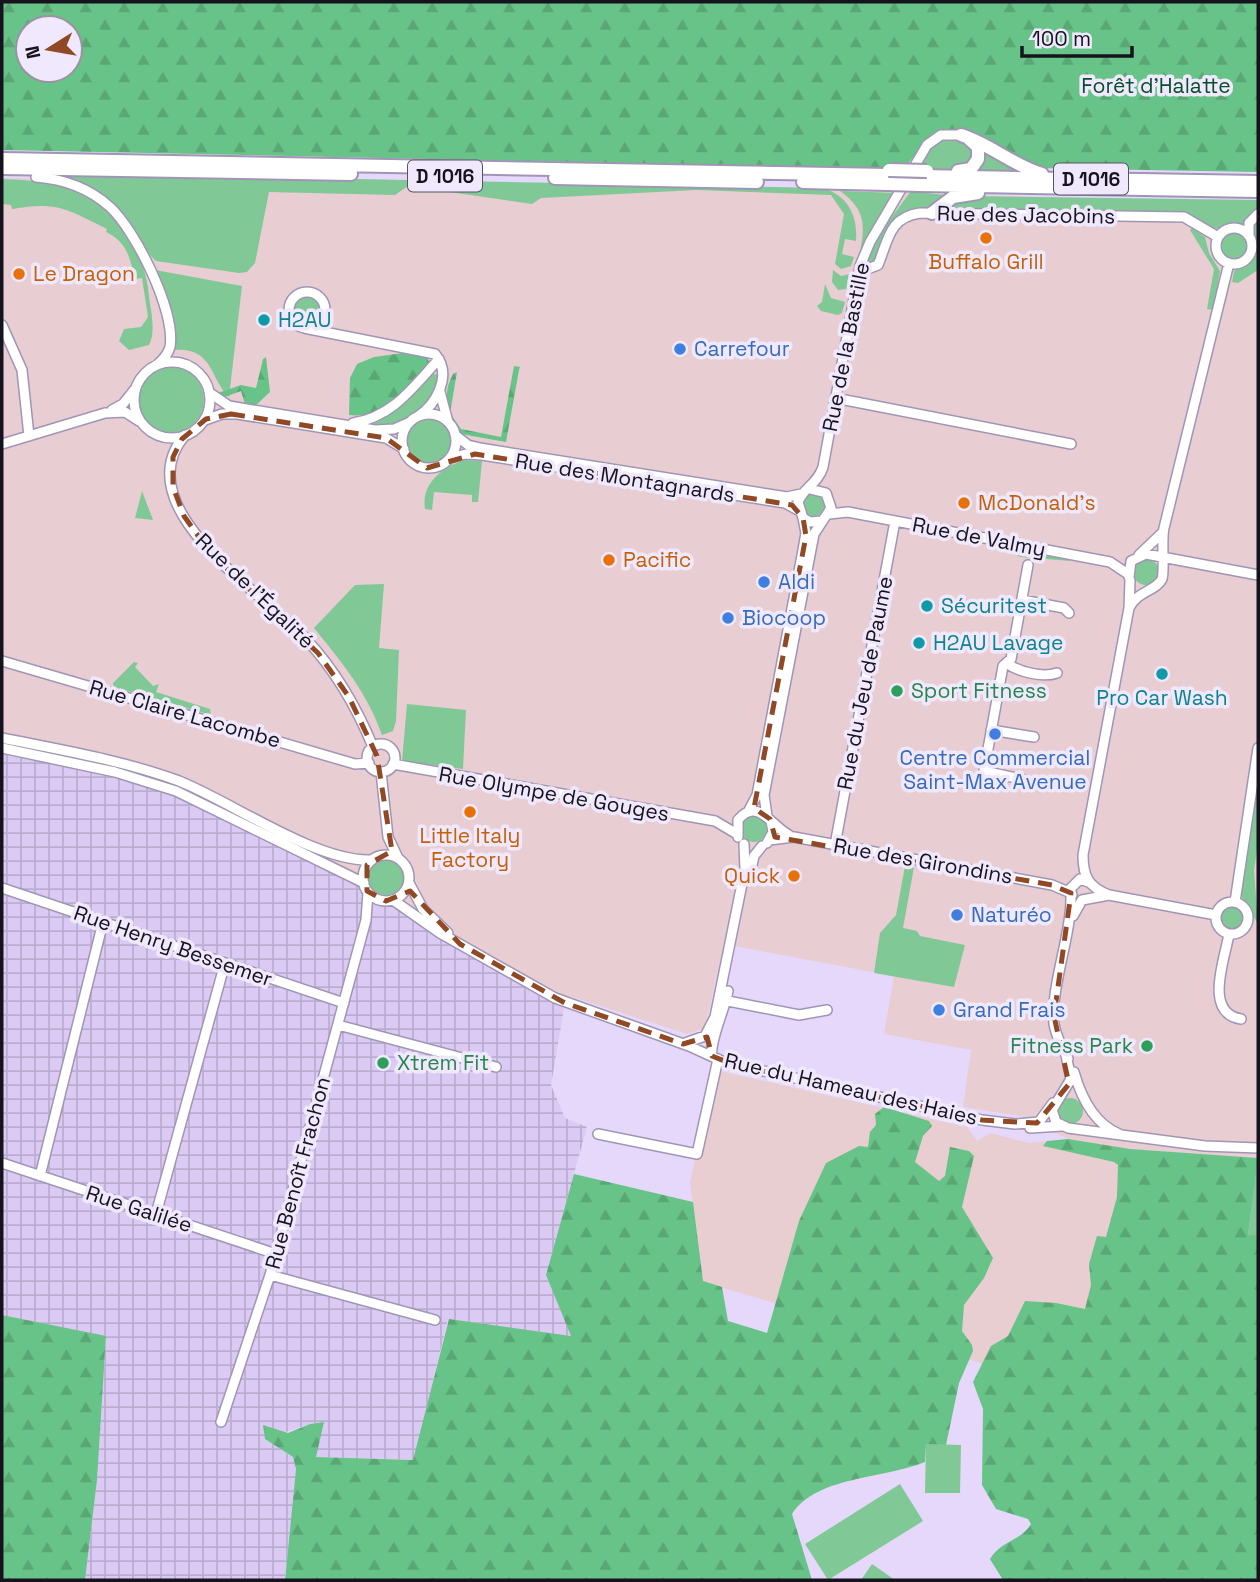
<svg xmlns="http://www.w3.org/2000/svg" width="1260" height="1582" font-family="'Space Grotesk',sans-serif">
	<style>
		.commercial { fill: #e8cdd2 }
		.industrial { fill: url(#industrial-grid) }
		.education { fill: #e8cdd1 }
		.grass { fill: #81c897 }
		.forest { fill: url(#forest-firs); fill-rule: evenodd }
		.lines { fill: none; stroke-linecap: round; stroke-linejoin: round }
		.minor-casing { stroke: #a195b5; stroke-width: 12 }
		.highway-casing { stroke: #a195b5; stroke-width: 16 }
		.minor { stroke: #fff; stroke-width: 9 }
		.highway { stroke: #fff; stroke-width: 12 }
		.highway-bridge-casing { stroke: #a195b5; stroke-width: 16; stroke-linecap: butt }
		.highway-bridge { stroke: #fff; stroke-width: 12 }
		.marked { fill: none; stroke: #904825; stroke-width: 5; stroke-dasharray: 14 9; stroke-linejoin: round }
		.food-dot { fill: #e8710a; stroke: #f0e8fd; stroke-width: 2.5 }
		.culture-dot { fill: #0f9aa8; stroke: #f0e8fd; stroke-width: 2.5 }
		.shop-dot { fill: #3f7fe0; stroke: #f0e8fd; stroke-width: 2.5 }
		.leisure-dot { fill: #2e9e5b; stroke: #f0e8fd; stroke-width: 2.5 }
		.labels { text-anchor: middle; stroke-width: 7; stroke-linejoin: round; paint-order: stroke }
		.shield { fill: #f0e8fd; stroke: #585361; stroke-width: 2 }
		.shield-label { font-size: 19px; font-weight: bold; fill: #17131e }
		.park-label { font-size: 21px; fill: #054f29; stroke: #f0e8fd }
		.street-label { font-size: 21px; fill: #17131e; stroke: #f0e8fd }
		.food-label { font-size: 21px; fill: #c56008; stroke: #f0e8fd; text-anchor: start }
		.culture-label { font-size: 21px; fill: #0d838f; stroke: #f0e8fd; text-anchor: start }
		.shop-label { font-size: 21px; fill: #366cbe; stroke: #f0e8fd; text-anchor: start }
		.leisure-label { font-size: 21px; fill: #27864d; stroke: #f0e8fd; text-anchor: start }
	</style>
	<defs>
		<pattern id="industrial-grid" width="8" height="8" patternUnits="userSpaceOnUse" patternTransform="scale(1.75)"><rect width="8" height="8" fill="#dbcbf4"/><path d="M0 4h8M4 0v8" fill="none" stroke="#bbadd1"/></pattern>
		<pattern id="forest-firs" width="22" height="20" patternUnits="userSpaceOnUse" patternTransform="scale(1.75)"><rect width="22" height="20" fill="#67c387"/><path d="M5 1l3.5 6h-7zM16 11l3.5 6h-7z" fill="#59a774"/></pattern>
	</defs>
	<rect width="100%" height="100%" fill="#e5d8fa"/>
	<path class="commercial" d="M2,178L860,191L1258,204V1158L1130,1149L1068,1139L1020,1116L963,1107L971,1050L884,1034L894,976L724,944L705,1028L687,1034L570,996L565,1003L393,900L374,898L363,883L2,748Z"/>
	<path class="industrial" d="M2,748L159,785L364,883L374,898L393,900L425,923L565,1003L551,1085L565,1118L587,1127L546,1275L572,1337L448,1319L414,1460L315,1457L323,1422L310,1424L265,1439L293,1457L296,1469L285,1580H85L97,1480L106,1337L2,1315Z"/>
	<path class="education" d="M720,1071L967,1127L977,1141L990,1133L1029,1143L1068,1139L1130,1149L1105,1399L703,1282L690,1183L695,1160L701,1158Z"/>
	<path class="grass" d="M950,137L973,145L976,156L963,169H918L933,145Z
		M982,149L1022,170H974Z
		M47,173L822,188C848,195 858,216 856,241L845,239L842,254L854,257L851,266L841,269L835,264L844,214L831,195L696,190L541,198L532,204L408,186L395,195L269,192L255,263L247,272L239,273L156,261C143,250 137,232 128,219C107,192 79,182 47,173Z
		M2,179C26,180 49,181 72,188C116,202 146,253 149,297C151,311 156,332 149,345L129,350L119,341L124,329L141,327L148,317L142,278L135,279C130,258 127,242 106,232L107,229C67,209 57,201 12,209L11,205L2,204Z
		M840,191L897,193L860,251C866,224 864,208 840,191Z
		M911,191L944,195L932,210C907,211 888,218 880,244C877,253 879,258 872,265L868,263L871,245Z
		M967,196L1258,200V211L1241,226L1232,225L1222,229L1211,228L1193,216L941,210Z
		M1258,217V270L1238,283L1232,282L1234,271L1253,256L1251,226Z
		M1192,228L1205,237L1209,253L1220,271L1213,310L1207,309L1214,269L1190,230Z
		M1221 246a13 13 0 1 1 26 0a13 13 0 1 1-26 0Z
		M155,270L242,286L229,397C209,378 214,347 173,350Z
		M833,270L841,276L850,274L846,289L838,290L832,282Z
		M825,284L831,298L845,302L842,313L838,315L821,311L817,306L822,302Z
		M294 310a13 13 0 1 1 26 0a13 13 0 1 1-26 0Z
		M138 400a33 33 0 1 1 66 0a33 33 0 1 1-66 0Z
		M431,373L438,375L432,401C403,421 400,430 363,424L393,412Z
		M407 441a22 22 0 1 1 44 0a22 22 0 1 1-44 0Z
		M464,460L482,461L478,502H472V495L434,492L432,510L425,509C421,483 442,468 464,460Z
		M142,491L153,520L135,518Z
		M803 505a11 11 0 1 1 22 0a11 11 0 1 1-22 0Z
		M994,544L1060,556L1071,561L1021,557L990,545Z
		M1133 572a13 13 0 1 1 26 0a13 13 0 1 1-26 0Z
		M384,584L379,648L399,650L396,721L393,731L382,735C368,694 341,661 314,628L355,585Z
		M134,662L138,663L135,667L153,686L159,684L156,692L210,709L211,715L114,687L113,683Z
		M407,704L466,710L463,769L402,761Z
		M1258,776V842L1254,871L1258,924L1240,894Z
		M741 829a13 13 0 1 1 26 0a13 13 0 1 1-26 0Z
		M368 877a18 18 0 1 1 36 0a18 18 0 1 1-36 0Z
		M905,866L914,867L903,928L917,931L920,936L965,945L954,987L874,973L880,933L896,915Z
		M1221 918a11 11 0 1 1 22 0a11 11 0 1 1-22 0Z
		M1057 1111a13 13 0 1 1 26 0a13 13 0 1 1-26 0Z
		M1258,1159V1235H1248L1257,1163Z
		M926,1444L961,1445L960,1493H925Z
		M900,1484L923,1521L828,1580L805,1544Z
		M872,1564L895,1580H861Z"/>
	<path class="forest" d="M2,2H1258V172L1033,168L974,136L941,129L928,138L904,169L2,150ZM28,28H70V70H28Z
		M403,353L427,357L430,364C408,386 383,420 349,415L350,378L357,364L374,357Z
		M266,357L270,392L255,406L245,404L241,391L222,398L218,393L241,385L256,388L263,359Z
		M514,366L520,367L519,370L506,442L461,434C448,415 441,395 453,374L457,372L450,413L461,429L501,437Z
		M884,1107L929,1121L932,1126L923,1136L915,1162L939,1181L945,1176L950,1147L969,1151L974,1156L962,1207L993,1258L984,1278L964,1305L962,1331L972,1345L973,1351L959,1383L946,1445L926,1444L925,1462C883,1479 817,1476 792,1514L812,1580H285L296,1469L293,1457L265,1439L263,1425L288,1433L310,1424L324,1422L316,1457L413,1460L449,1319L571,1336L546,1275L574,1174L693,1202L703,1281L722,1287L728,1321L767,1333L799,1221L826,1163L859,1146L868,1147L870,1132L876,1125L875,1114Z
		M1068,1139L1130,1149L1258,1158L1248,1235H1258V1580H1003L990,1559C1000,1541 1021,1541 1031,1524L1028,1519L996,1509L982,1485L983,1409L973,1382L991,1346L1008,1336L1025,1301L1056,1303L1085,1309L1091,1285L1089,1264L1097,1236L1106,1237L1117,1197L1118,1165L1114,1162L1043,1146L1047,1141Z
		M2,1315L106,1336L97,1480L85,1580H2Z"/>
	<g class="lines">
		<defs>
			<path id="minor" d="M36,177C63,179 89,188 110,207C135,230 176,311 170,347C168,354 164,359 158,364
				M1216 246a18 18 0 1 1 36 0a18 18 0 1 1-36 0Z
				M1249,235V223L1258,214
				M860,266L870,268L878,265C888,241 889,217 920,213L1184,217L1218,237
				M289 310a18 18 0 1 1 36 0a18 18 0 1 1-36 0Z
				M2,325L22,370L29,436
				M304,328L435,354C453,375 436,405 417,417
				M134 400a38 38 0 1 1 76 0a38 38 0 1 1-76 0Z
				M440,392L448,422
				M210,393L229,406L375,430L394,429L410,422
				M835,398L1071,444
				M112,410L123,404L135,389
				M402 441a27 27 0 1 1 54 0a27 27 0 1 1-54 0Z
				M205,420L222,414H237L386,438L404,449
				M353,423C393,417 413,387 439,359
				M185,435C123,508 267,596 306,639C336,671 357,708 373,747
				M455,435L468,445L480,448L787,497L801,494
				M2,444L105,413L125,412L139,421
				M450,458L466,454L482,455L785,503L798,510
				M829,514L848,512L1110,562L1128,574
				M821,521L810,522L803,518L798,502C804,487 817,485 823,467L860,266L870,242L927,145L941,135H961
				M1139,555L1162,533
				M1129,577L1131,561L1146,554L1258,575
				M1022,600L1064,608L1069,613
				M1129,608C1137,591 1156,591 1162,579C1165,571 1161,541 1164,528L1229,263
				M2,661L355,764L369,763
				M1006,663C1019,672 1043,678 1057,673
				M991,730L1034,737
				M2,738C61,750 122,760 179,781C232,802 316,862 371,860
				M367 758a14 14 0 1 1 28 0a14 14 0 1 1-28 0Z
				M2,748L115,772L176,791L364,883
				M393,764L715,821L737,834
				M381,772L388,837L397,856
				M1026,780L984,771L1003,666L1011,659L1028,565
				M748,812L757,795L803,550L806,533L803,518
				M767,816L764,795L814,534L831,508L826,493L810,489
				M738,837V820C758,796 772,827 789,835
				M769,840L794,837L1052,885L1071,893
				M767,843L773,832L771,821
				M835,845L895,521
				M363 878a23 23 0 1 1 46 0a23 23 0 1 1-46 0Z
				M750,874L754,856L762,846
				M409,883L423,909L448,933
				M2,888L344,1003
				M1072,895L1070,889L1080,879L1088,882
				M1109,895C1088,887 1083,876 1083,855L1129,608L1130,580
				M393,900L440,933L555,998L689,1046L724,1062L982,1120L1015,1124L1039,1122L1053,1103
				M1216 918a16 16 0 1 1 32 0a16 16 0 1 1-32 0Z
				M1235,902L1258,748
				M1073,916L1082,900L1109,895L1216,915
				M1229,934C1225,959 1203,1013 1241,1019
				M723,1000L799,1015L827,1010
				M338,1025L496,1067
				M685,1043L705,1036L715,1017L745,869L744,844
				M1066,1055L1071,1079L1052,1110L1056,1122L1068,1128L1205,1146L1258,1148
				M712,1056C709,1042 725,1009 728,991
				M1068,1059C1062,1048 1056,1036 1054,1024C1050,987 1072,935 1071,894
				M1074,1072C1081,1097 1093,1123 1119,1134
				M1030,1128L1062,1126
				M598,1134L697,1154L718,1059
				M2,1163L276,1254
				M40,1176L103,922
				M156,1214L225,963
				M270,1275L435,1320
				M221,1422L270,1275L366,920L368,892"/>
			<path id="highway" d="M961,135C990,144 1012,165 1042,174
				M2,159L889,175
				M2,168L351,174
				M958,171L971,169L978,159V147L970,140
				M923,176L1062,179
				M555,178L757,182
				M1080,179L1258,182
				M803,182L888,184
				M920,185L1258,191
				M932,213L953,197L978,193"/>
		</defs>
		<use href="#minor" class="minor-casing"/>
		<use href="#highway" class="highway-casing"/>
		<use href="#minor" class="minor"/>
		<use href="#highway" class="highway"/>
		<defs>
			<path id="highway-bridge" d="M889,170L927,171
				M888,184L920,185"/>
		</defs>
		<use href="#highway-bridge" class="highway-bridge-casing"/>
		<use href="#highway-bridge" class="highway-bridge"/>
	</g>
	<path class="marked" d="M231,414L386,438L427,468L475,454L792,505L803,518L806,536L754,808L770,819L775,837L1052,885L1071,893L1054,1016L1069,1084L1037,1123L982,1120L732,1064L712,1056L707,1037L683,1044L565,1003L460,944L410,891L386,901L367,891V865L392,851L377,756L349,697L318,653L211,554L184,516L173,487V457L182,439L206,419Z"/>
	<g class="food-dot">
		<circle cx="986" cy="238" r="7"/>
		<circle cx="19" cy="274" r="7"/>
		<circle cx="964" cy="503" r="7"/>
		<circle cx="609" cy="560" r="7"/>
		<circle cx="470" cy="812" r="7"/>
		<circle cx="794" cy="876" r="7"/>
	</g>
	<g class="culture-dot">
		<circle cx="264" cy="320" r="7"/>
		<circle cx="927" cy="606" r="7"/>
		<circle cx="919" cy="643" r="7"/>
		<circle cx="1162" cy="674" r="7"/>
	</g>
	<g class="shop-dot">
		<circle cx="680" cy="349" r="7"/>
		<circle cx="764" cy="582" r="7"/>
		<circle cx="728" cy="618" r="7"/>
		<circle cx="995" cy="734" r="7"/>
		<circle cx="957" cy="915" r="7"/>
		<circle cx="939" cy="1010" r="7"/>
	</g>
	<g class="leisure-dot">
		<circle cx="897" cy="691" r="7"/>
		<circle cx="1147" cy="1046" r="7"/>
		<circle cx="383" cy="1063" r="7"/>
	</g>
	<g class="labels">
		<g class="shield">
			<rect x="408" y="160.5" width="74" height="31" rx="5"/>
			<rect x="1054" y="163.5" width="74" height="31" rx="5"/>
		</g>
		<g class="shield-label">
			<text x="445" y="183">D 1016</text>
			<text x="1091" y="186">D 1016</text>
		</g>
		<g class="park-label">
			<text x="1156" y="93">Forêt d'Halatte</text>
		</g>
		<g class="street-label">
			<text transform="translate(1026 215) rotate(1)" y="7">Rue des Jacobins</text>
			<text transform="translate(846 347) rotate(-79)" y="7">Rue de la Bastille</text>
			<text transform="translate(625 478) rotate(9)" y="7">Rue des Montagnards</text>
			<text transform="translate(979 537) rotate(11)" y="7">Rue de Valmy</text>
			<text transform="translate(255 591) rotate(44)" y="7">Rue de l'Égalité</text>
			<text transform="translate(865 683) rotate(-79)" y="7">Rue du Jeu de Paume</text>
			<text transform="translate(185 714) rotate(16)" y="7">Rue Claire Lacombe</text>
			<text transform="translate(554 794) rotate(10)" y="7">Rue Olympe de Gouges</text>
			<text transform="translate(923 861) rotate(10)" y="7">Rue des Girondins</text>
			<text transform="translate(173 946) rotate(19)" y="7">Rue Henry Bessemer</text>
			<text transform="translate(851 1089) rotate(13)" y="7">Rue du Hameau des Haies</text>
			<text transform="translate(298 1173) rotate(-75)" y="7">Rue Benoît Frachon</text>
			<text transform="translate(139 1209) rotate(18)" y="7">Rue Galilée</text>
		</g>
		<g class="food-label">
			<text x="986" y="269" text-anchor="middle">Buffalo Grill</text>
			<text x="33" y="281">Le Dragon</text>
			<text x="978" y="510">McDonald's</text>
			<text x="623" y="567">Pacific</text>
			<text x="470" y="843" text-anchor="middle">Little Italy<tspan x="470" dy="24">Factory</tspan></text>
			<text x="780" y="883" text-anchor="end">Quick</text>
		</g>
		<g class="culture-label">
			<text x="278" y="327">H2AU</text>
			<text x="941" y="613">Sécuritest</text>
			<text x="933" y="650">H2AU Lavage</text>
			<text x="1162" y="705" text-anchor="middle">Pro Car Wash</text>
		</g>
		<g class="shop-label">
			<text x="694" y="356">Carrefour</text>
			<text x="778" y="589">Aldi</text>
			<text x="742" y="625">Biocoop</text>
			<text x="995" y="765" text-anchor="middle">Centre Commercial<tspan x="995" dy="24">Saint-Max Avenue</tspan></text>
			<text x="971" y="922">Naturéo</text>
			<text x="953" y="1017">Grand Frais</text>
		</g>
		<g class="leisure-label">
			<text x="911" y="698">Sport Fitness</text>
			<text x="1133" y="1053" text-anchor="end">Fitness Park</text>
			<text x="397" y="1070">Xtrem Fit</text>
		</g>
	</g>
	<rect width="1260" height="1582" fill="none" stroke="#17131e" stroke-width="7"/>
	<g transform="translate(49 49) rotate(259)"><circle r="33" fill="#f0e8fd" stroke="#9993a4" stroke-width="2"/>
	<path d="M0-5L12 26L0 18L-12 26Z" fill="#904825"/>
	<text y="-10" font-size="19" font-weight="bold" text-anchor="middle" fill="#17131e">N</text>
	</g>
	<path d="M1022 46v10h110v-10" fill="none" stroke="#17131e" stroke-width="3.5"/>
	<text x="1032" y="46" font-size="21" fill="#17131e" stroke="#f0e8fd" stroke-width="5" paint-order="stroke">100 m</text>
</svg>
